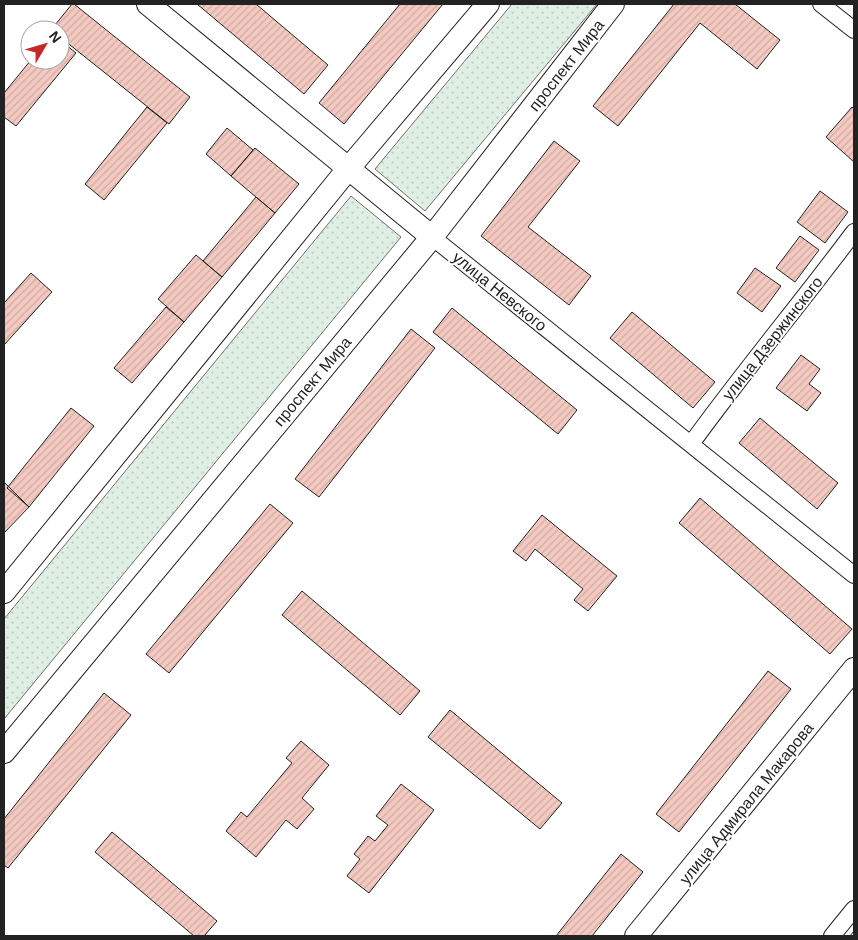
<svg xmlns="http://www.w3.org/2000/svg" width="858" height="940" font-family="Arial,sans-serif">
	<style>
		.grass { fill: url(#grass-dots); stroke: #6f6f6f }
		.building { fill: url(#building-hatch); stroke: #222 }
		.lines { fill: none; stroke-linecap: round; stroke-linejoin: round }
		.street-casing { stroke: #222; stroke-width: 18 }
		.secondary-casing { stroke: #222; stroke-width: 24 }
		.street { stroke: #fff; stroke-width: 16 }
		.secondary { stroke: #fff; stroke-width: 22 }
		.fence { stroke: #222; stroke-width: 1; stroke-dasharray: 6 2.5; stroke-linecap: butt }
		.labels { text-anchor: middle; stroke-width: 4; stroke-linejoin: round; paint-order: stroke }
		.street-label { font-size: 16px; fill: #222; stroke: #fff }
	</style>
	<defs>
		<pattern id="grass-dots" width="8" height="8" patternUnits="userSpaceOnUse" patternTransform="scale(1.25)"><rect width="8" height="8" fill="#e0efe3"/><path d="M2 2h.1M6 6h.1" fill="none" stroke="#c0cdc2" stroke-width="1.8" stroke-linecap="round"/></pattern>
		<pattern id="building-hatch" width="6" height="6" patternUnits="userSpaceOnUse" patternTransform="scale(1.25)"><rect width="6" height="6" fill="#f3c9c0"/><path d="M-1 1l2-2M0 6l6-6M5 7l2-2" fill="none" stroke="#d0aca5"/></pattern>
	</defs>
	<rect width="100%" height="100%" fill="#fff"/>
	<path class="grass" d="M512,4H597L425,211L375,169Z
		M351,196L401,237L4,719V619Z"/>
	<path class="building" d="M72,4H74L190,97L169,124L60,37V30H51Z
		M197,4H256L328,65L304,94Z
		M400,4H443L344,124L319,103Z
		M674,4H735L780,40L757,69L700,23L618,126L593,106Z
		M60,40L76,53L16,126L4,117V93L31,60H60Z
		M147,107L167,123L104,200L85,184Z
		M852,107L854,109V162L826,137Z
		M227,128L253,150L231,176L206,154Z
		M554,141L580,161L528,227L591,276L569,305L481,236Z
		M255,148L299,184L275,213L231,176Z
		M820,191L848,212L825,243L797,222Z
		M256,197L275,213L222,277L203,261Z
		M800,236L819,250L795,282L776,268Z
		M196,255L222,277L184,322L158,299Z
		M755,268L781,286L762,312L737,293Z
		M31,273L52,292L4,345V303Z
		M166,307L184,322L132,383L114,368Z
		M452,308L577,410L558,434L433,332Z
		M632,312L715,382L693,408L610,338Z
		M411,329L435,348L319,497L295,479Z
		M801,355L820,369L809,384L821,393L807,411L776,388Z
		M71,408L94,426L29,507L7,488Z
		M760,418L838,483L817,509L739,443Z
		M4,482L29,507L4,533Z
		M700,498L852,629L830,654L679,523Z
		M270,504L293,523L169,673L146,654Z
		M542,515L617,576L588,611L574,600L583,589L535,549L526,561L513,551Z
		M302,591L420,691L400,715L282,615Z
		M768,671L791,689L679,832L656,814Z
		M104,693L131,715L8,868L4,865V819Z
		M450,710L562,803L540,829L428,737Z
		M301,741L329,765L302,798L314,809L297,829L286,820L256,857L226,831L241,812L247,817L292,763L286,758Z
		M401,784L434,810L369,893L347,876L360,859L354,854L368,836L375,841L388,825L376,816Z
		M112,832L217,921L204,936H194L95,852Z
		M621,854L643,872L592,936H556Z"/>
	<g class="lines">
		<defs>
			<path id="street" d="M821,4L854,30
				M432,237L854,575
				M691,444C743,372 801,303 854,232
				M832,936L854,909"/>
			<path id="secondary" d="M148,4L432,237
				M4,592L348,169L488,4
				M4,752L432,237L613,4
				M636,936L854,669"/>
		</defs>
		<use href="#street" class="street-casing"/>
		<use href="#secondary" class="secondary-casing"/>
		<use href="#street" class="street"/>
		<use href="#secondary" class="secondary"/>
		<path class="fence" d="M850,936L854,931"/>
	</g>
	<g class="labels">
		<g class="street-label">
			<text transform="translate(566 65) rotate(-52)" y="6">проспект Мира</text>
			<text transform="translate(500 291) rotate(39)" y="6">улица Невского</text>
			<text transform="translate(772 338) rotate(-52)" y="6">улица Дзержинского</text>
			<text transform="translate(312 381) rotate(-50)" y="6">проспект Мира</text>
			<text transform="translate(746 803) rotate(-51)" y="6">улица Адмирала Макарова</text>
		</g>
	</g>
	<rect width="858" height="940" fill="none" stroke="#222222" stroke-width="10"/>
	<g transform="translate(45 45) rotate(52)"><circle r="24" fill="#ffffff" stroke="#a7a7a7"/>
	<path d="M0-4L9 19L0 12L-9 19Z" fill="#c62828"/>
	<text y="-8" font-size="14" font-weight="bold" text-anchor="middle" fill="#222222">N</text>
	</g>
</svg>
